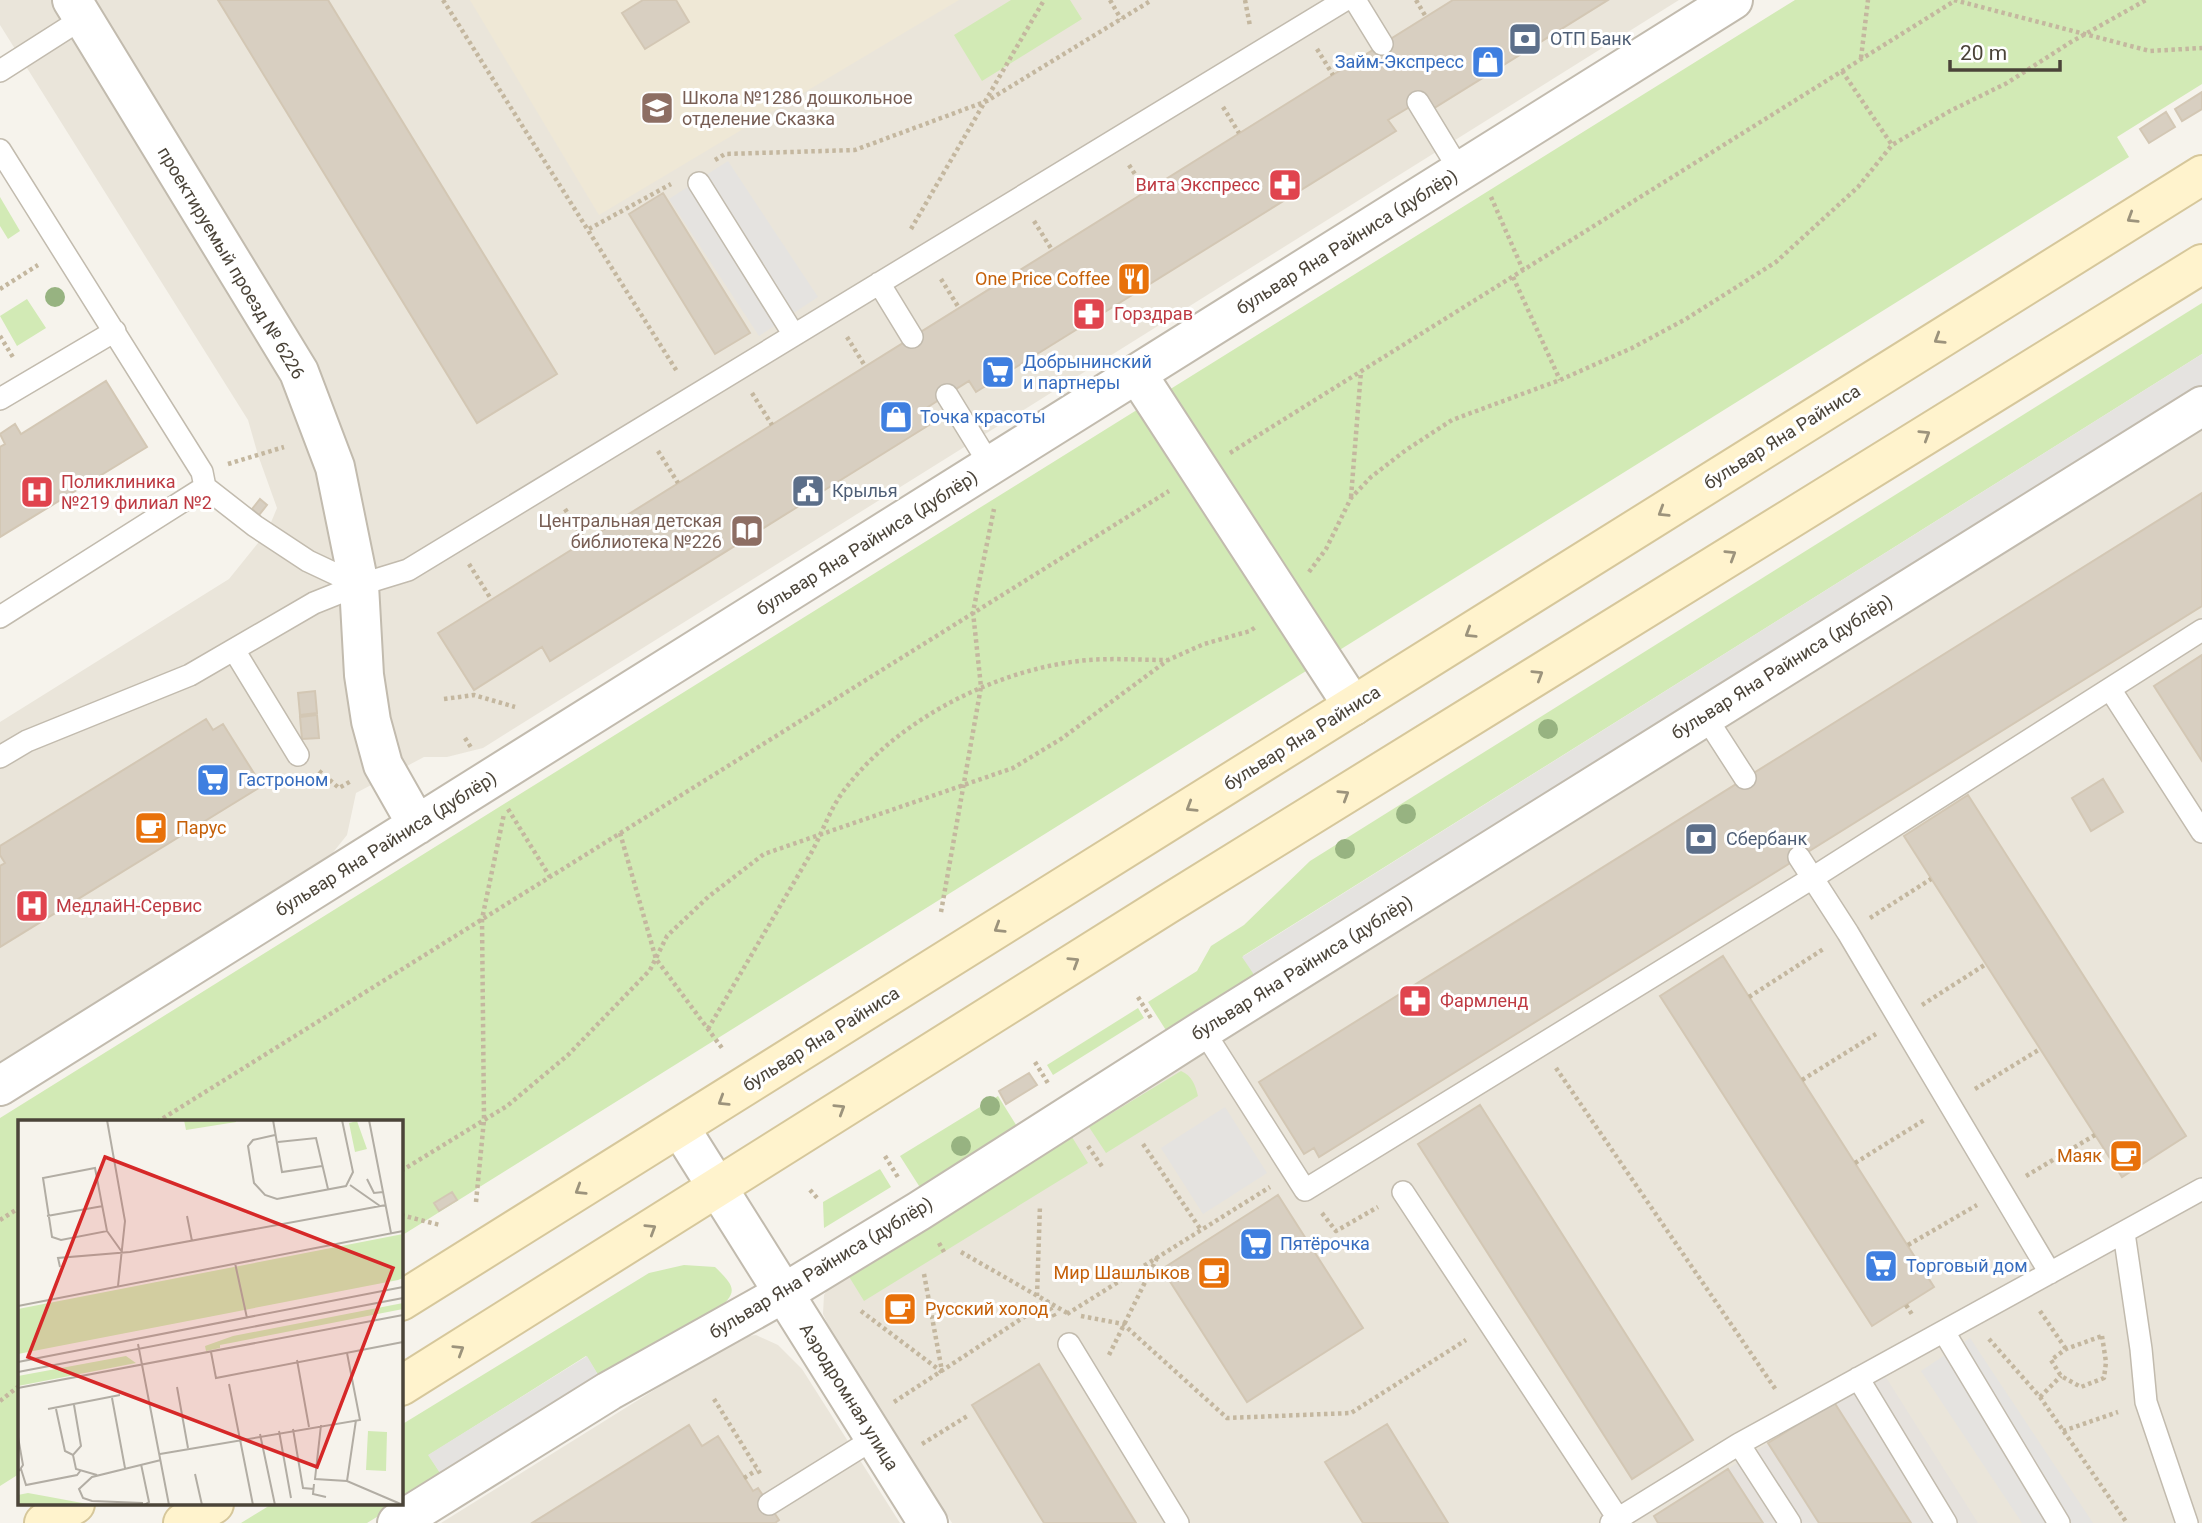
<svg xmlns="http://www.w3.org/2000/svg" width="2202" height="1523" font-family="Roboto,sans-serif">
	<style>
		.residential { fill: #eae5da }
		.industrial { fill: #e6e2dd }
		.education { fill: #efe8d6 }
		.green { fill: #d2eab5 }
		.parking { fill: #e5e3e0 }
		.building { fill: #d8cfc1; stroke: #d3c7b4; stroke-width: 2 }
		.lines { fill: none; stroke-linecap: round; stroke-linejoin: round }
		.service-casing { stroke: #c2bbae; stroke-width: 24 }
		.minor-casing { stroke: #c2bbae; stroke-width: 42 }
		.secondary-casing { stroke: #d6c79b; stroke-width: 42 }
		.path { stroke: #c4b79f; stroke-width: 4.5; stroke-dasharray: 3.5 3.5; stroke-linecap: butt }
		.service { stroke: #fff; stroke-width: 21 }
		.minor { stroke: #fff; stroke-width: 38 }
		.secondary { stroke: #fff3cd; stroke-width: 38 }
		.tree { fill: #97b381 }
		.oneway { stroke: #9c937c }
		.labels { text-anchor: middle; stroke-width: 6; stroke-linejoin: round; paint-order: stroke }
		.service-label { font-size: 18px; fill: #4e5e75; stroke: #fff; text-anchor: start }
		.shop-label { font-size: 18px; fill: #366cbe; stroke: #fff; text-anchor: start }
		.education-label { font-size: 18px; fill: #785e54; stroke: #fff; text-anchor: start }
		.health-label { font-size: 18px; fill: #be3a42; stroke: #fff; text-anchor: start }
		.street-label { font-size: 18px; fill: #4b4439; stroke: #fff }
		.food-label { font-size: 18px; fill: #c56008; stroke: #fff; text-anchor: end }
		.inset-road { fill: none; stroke: #b2ada4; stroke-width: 2 }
		.view { fill: #d62828; fill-opacity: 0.15; stroke: #d62828; stroke-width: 3.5 }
		.inset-edge { fill: none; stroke: #4b4439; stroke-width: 3.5 }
	</style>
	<rect width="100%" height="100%" fill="#f6f3ec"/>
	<path class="residential" d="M0,0H1679L483,748L447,757H424L356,793L347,835L323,865L0,1066V722L229,579L267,532L277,508L258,455L248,420L0,25Z
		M2202,429V1523H952L830,1329L823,1314L824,1295L835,1278Z
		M756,1335L778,1345L802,1369L900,1523H441L728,1344L741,1337Z"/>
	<path class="industrial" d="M1882,1371L1978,1523H1658L1654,1516Z"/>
	<path class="education" d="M470,0H959L599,215Z"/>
	<path class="green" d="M1011,0H1070L1082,19L982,81L954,35Z
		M1795,0H2202V84L2117,137L2129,157L401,1236V1122H19V1474L0,1486V1118Z
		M0,197L20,231L8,239L0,226Z
		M27,299L46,328L17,346L0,316Z
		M2202,303V354L1243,956L1257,979L1169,1035L1148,1002L1197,971L1211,946L1244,925L1310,861Z
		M1138,1008L1144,1018L1053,1075L1047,1065Z
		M1181,1071C1192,1076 1195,1084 1198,1096L1106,1153L1089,1127Z
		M998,1096L1018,1128L921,1189L900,1156Z
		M1072,1137L1088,1163L864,1301L848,1275Z
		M880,1169L891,1187L824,1228L823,1202Z
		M684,1265L715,1267C738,1289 737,1293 714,1313L600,1378L586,1356L429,1455L442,1476L401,1502V1425L649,1273Z
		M272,1504H398L367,1523H241Z"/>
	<path class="parking" d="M728,161L818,297L759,336L669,199Z
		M2202,354V385L1257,979L1242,957Z
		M1225,1107L1267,1173L1203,1214L1161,1148Z
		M1970,1338L2093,1523H2022L1921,1371Z
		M587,1356L600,1378L442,1476L428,1455Z"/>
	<path class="building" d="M218,0H328L557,374L477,423Z
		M643,0H676L689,22L645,49L622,13Z
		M1453,0H1608L1431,110L1418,102L1388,120L1396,131L976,392L969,381L920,412L929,425L550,661L542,647L474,690L438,633Z
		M2202,92V109L2182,121L2175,109Z
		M2166,112L2175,127L2149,143L2140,129Z
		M663,193L750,333L715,354L629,214Z
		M106,381L147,447L0,537V447L5,444L0,434L15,424L21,434Z
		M2202,493V606L1319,1157L1314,1148L1304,1154L1259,1082Z
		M260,499L267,505L259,515L252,509Z
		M2202,655V761L2154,686Z
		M315,691L317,713L300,715L298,693Z
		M317,715L319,738L302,739L300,717Z
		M206,719L213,730L223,724L262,786L0,947V866L5,863L0,855V846Z
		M2103,779L2123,812L2091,831L2072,798Z
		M1968,795L2186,1136L2122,1177L1904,836Z
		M1723,956L1934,1287L1872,1326L1660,996Z
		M1029,1073L1037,1085L1006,1104L999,1091Z
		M1480,1105L1693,1440L1632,1479L1418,1144Z
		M452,1192L457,1200L439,1211L434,1203Z
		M1278,1195L1363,1328L1247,1402L1162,1269Z
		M1039,1364L1074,1422L1136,1523H1044L972,1405Z
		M1834,1402L1911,1523H1819L1768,1443Z
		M1387,1424L1448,1523H1363L1325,1462Z
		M689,1425L702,1446L718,1436L753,1491L758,1488L779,1520L775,1523H532Z
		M1728,1469L1763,1523H1658L1654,1516Z"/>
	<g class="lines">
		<defs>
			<path id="service" d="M1355,0L1382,44
				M0,71L83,18
				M1418,102L1460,171
				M0,150L202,472L205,487L255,526L308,561L359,585
				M699,183L794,335
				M879,283L912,337
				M947,395L990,465
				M0,399L115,331
				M0,617L205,487
				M234,650L298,755
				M2110,689L2202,832
				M1705,716L1745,778
				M0,757L27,741L190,675L314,603L359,585L408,570L1345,0
				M1799,857L1848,933L2050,1273
				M1203,1030L1305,1190L1814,877L2202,630
				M1403,1192L1621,1523
				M2124,1233L2141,1349L2146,1402L2187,1523
				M1944,1332L2059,1523
				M1069,1344L1178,1523
				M1858,1378L1946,1523
				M1739,1444L1790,1523
				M769,1504L875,1438
				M1611,1523L1739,1444L2202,1189"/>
			<path id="minor" d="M72,0L299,372L335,467L359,585L364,675L371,721L383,765L417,825
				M1137,374L1353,706
				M0,1086L1733,0
				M680,1128L928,1523
				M397,1523L609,1391L784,1293L919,1211L1203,1030L2202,406"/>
			<path id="secondary" d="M401,1301L2202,175
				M401,1386L1166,905L2202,264
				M44,1523L75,1504
				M183,1523L214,1504"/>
		</defs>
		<use href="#service" class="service-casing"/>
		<use href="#minor" class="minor-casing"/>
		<use href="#secondary" class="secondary-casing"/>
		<path class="path" d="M443,0L678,373
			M1110,0L1121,19
			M1245,0L1250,26
			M1416,0L1426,17
			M1954,0L2150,51L2202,48
			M1317,49L1333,75
			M1861,58L1868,0
			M1842,71L1892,145
			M1223,107L1239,133
			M715,160L725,154L855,150L987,101L1152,0
			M1129,165L1146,191
			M1491,197L1523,270
			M1034,221L1052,250
			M589,229L671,184
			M911,229L1044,0
			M1513,277L1560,380
			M941,279L959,308
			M0,289L38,265
			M0,336L14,359
			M847,337L865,366
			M752,393L772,425
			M658,451L678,483
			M1230,453L1956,0
			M228,464L284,447
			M1351,497L1361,371
			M565,509L585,541
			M469,564L491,599
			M1309,572L1326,549L1351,498L1371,477L1406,450L1452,420L1560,380L1632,348L1686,319L1776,262L1858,187L1892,145L1950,111L2007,83L2071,42L2146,0
			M444,699L474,695L515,707
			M465,738L472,749
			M319,771L339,788L351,781
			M508,809L550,877
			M620,833L656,959L722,1048
			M941,912L981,687L973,612L994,509
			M1870,918L1931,879
			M1138,997L1152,1020
			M1749,997L1825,948
			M1922,1005L1986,964
			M708,1029C742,971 776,913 810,855C822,834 830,808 845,789C899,718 999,668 1088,660C1114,658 1141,660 1167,660
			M1035,1062L1049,1085
			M1556,1068L1776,1390
			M1802,1080L1876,1034
			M1975,1089L2040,1049
			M157,1122L1169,491
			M1143,1144L1201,1230
			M1088,1146L1103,1168
			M885,1156L899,1179
			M1855,1163L1926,1119
			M401,1171L507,1106L568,1055L650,970L667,936L708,897L764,854L1013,768L1061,739L1168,660L1204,644L1250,631L1257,626
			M2026,1176L2095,1135
			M810,1190L818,1199
			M476,1202L484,1120L482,919L504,814
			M1322,1213L1336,1231L1378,1207
			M401,1215L440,1225
			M0,1220L19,1208
			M939,1243L944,1252
			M1908,1245L1977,1205
			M961,1252L1069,1314
			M924,1274L942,1371
			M1037,1296L1040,1205
			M1906,1305L1913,1316
			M861,1311L942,1372
			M2040,1311L2066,1349
			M1067,1314L1270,1187
			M1081,1316L1123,1324L1227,1418L1351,1413L1466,1340
			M2102,1336L2106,1362L2104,1378L2081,1387L2061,1376L2051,1360L2066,1349Z
			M1989,1339L2040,1397L2127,1523
			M1109,1355L1158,1256
			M2040,1397L2061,1376
			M714,1399L761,1475
			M0,1401L19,1386
			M894,1402L1047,1302L1056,1319
			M2063,1431L2118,1412
			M922,1444L969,1415
			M744,1478L757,1470"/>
		<use href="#service" class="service"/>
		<use href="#minor" class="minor"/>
		<use href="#secondary" class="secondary"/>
	</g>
	<g class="tree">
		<circle cx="55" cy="297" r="10"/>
		<circle cx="1548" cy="729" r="10"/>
		<circle cx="1406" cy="814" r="10"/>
		<circle cx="1345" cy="849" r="10"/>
		<circle cx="990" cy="1106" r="10"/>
		<circle cx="961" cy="1146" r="10"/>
	</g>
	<defs><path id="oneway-chevron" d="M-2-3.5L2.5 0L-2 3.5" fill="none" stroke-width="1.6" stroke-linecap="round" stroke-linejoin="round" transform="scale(1.75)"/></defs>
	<g class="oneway">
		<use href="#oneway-chevron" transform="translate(2132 218) rotate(148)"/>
		<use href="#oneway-chevron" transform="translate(1939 339) rotate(148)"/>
		<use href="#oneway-chevron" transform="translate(1925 435) rotate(-32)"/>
		<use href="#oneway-chevron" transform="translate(1663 512) rotate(148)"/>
		<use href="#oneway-chevron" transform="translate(1731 555) rotate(-32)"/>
		<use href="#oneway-chevron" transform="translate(1470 633) rotate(148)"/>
		<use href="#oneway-chevron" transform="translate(1538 675) rotate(-32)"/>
		<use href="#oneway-chevron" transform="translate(1344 795) rotate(-32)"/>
		<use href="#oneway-chevron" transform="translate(1191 807) rotate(148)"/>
		<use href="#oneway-chevron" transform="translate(999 928) rotate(148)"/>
		<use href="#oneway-chevron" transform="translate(1074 962) rotate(-32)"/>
		<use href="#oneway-chevron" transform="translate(723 1101) rotate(148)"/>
		<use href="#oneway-chevron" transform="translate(840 1109) rotate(-32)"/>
		<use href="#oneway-chevron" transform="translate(580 1190) rotate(148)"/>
		<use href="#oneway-chevron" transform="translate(651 1229) rotate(-32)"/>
		<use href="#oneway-chevron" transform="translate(459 1350) rotate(-32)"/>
	</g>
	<defs>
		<symbol id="bank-square" viewBox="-11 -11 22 22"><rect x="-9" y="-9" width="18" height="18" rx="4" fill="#5c6f8a" stroke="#fff"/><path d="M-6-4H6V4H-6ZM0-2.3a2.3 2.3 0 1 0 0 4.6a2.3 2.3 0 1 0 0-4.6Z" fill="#fff"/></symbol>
		<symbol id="shop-square" viewBox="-11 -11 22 22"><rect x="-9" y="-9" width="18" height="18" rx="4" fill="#3f7fe0" stroke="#fff"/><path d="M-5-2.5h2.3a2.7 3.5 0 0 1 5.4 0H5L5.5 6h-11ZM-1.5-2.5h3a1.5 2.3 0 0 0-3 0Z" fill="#fff"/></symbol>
		<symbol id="school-square" viewBox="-11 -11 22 22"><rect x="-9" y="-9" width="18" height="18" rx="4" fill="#8d6e63" stroke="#fff"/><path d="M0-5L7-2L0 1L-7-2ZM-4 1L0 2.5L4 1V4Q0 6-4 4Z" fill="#fff"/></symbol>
		<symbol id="pharmacy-square" viewBox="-11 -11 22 22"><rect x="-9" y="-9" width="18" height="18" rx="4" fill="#e0444e" stroke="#fff"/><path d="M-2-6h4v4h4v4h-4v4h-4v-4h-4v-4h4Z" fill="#fff"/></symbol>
		<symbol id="restaurant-square" viewBox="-11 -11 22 22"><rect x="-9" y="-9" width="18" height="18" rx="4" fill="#e8710a" stroke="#fff"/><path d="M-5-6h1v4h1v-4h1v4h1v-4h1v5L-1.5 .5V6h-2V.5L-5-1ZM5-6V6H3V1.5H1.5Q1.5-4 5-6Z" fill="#fff"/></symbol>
		<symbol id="supermarket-square" viewBox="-11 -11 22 22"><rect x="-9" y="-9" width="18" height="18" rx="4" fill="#3f7fe0" stroke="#fff"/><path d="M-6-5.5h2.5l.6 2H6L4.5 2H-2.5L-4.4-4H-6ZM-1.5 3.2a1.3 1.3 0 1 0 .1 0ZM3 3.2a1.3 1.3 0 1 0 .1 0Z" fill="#fff"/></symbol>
		<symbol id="civic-square" viewBox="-11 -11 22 22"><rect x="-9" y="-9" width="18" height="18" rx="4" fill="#5c6f8a" stroke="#fff"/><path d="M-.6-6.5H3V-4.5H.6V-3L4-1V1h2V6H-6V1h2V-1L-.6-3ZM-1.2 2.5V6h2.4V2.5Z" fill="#fff"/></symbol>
		<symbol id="hospital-square" viewBox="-11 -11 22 22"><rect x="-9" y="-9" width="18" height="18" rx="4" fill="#e0444e" stroke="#fff"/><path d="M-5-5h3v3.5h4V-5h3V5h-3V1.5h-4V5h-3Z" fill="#fff"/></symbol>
		<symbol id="library-square" viewBox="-11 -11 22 22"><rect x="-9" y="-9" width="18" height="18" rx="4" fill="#8d6e63" stroke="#fff"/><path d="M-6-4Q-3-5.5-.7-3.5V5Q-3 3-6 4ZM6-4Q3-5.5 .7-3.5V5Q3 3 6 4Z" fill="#fff"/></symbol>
		<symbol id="cafe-square" viewBox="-11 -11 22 22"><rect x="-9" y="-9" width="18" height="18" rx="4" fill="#e8710a" stroke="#fff"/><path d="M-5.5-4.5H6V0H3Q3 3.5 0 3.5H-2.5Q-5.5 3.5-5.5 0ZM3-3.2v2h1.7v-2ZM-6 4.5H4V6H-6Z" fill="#fff"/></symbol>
	</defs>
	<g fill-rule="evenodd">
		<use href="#bank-square" x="1506" y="20" width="38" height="38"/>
		<use href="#shop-square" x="1469" y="43" width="38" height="38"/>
		<use href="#school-square" x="638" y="89" width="38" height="38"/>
		<use href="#pharmacy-square" x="1266" y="166" width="38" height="38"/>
		<use href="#restaurant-square" x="1115" y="260" width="38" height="38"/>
		<use href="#pharmacy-square" x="1070" y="295" width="38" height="38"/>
		<use href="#supermarket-square" x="979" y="353" width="38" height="38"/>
		<use href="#shop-square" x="877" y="398" width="38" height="38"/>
		<use href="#civic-square" x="789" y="472" width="38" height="38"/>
		<use href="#hospital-square" x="18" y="473" width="38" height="38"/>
		<use href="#library-square" x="728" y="512" width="38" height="38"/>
		<use href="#supermarket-square" x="194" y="761" width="38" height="38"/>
		<use href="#cafe-square" x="132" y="809" width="38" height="38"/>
		<use href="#bank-square" x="1682" y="820" width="38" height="38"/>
		<use href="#hospital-square" x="13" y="887" width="38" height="38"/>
		<use href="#pharmacy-square" x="1396" y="982" width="38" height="38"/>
		<use href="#cafe-square" x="2107" y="1137" width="38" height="38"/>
		<use href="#supermarket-square" x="1237" y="1225" width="38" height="38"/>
		<use href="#supermarket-square" x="1862" y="1247" width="38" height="38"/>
		<use href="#cafe-square" x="1195" y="1254" width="38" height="38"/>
		<use href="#cafe-square" x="881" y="1290" width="38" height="38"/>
	</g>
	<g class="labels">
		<g class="service-label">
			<text x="1550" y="45">ОТП Банк</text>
			<text x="832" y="497">Крылья</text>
			<text x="1726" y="845">Сбербанк</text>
		</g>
		<g class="shop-label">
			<text x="1464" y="68" text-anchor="end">Займ-Экспресс</text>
			<text x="1023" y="368">Добрынинский<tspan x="1023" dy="21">и партнеры</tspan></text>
			<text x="920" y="423">Точка красоты</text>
			<text x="238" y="786">Гастроном</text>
			<text x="1280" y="1250">Пятёрочка</text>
			<text x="1906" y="1272">Торговый дом</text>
		</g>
		<g class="education-label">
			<text x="682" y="104">Школа №1286 дошкольное<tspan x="682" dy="21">отделение Сказка</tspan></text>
			<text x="722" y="527" text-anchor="end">Центральная детская<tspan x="722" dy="21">библиотека №226</tspan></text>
		</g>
		<g class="health-label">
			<text x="1260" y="191" text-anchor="end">Вита Экспресс</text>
			<text x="1114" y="320">Горздрав</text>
			<text x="61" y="488">Поликлиника<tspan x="61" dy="21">№219 филиал №2</tspan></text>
			<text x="56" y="912">МедлайН-Сервис</text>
			<text x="1440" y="1007">Фармленд</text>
		</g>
		<g class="street-label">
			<text transform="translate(1347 242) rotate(-32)" y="6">бульвар Яна Райниса (дублёр)</text>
			<text transform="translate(231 263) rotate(59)" y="6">проектируемый проезд № 6226</text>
			<text transform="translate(1782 437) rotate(-32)" y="6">бульвар Яна Райниса</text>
			<text transform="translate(867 543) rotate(-32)" y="6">бульвар Яна Райниса (дублёр)</text>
			<text transform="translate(1782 667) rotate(-32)" y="6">бульвар Яна Райниса (дублёр)</text>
			<text transform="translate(1302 738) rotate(-32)" y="6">бульвар Яна Райниса</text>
			<text transform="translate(386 844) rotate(-32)" y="6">бульвар Яна Райниса (дублёр)</text>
			<text transform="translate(1302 968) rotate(-32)" y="6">бульвар Яна Райниса (дублёр)</text>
			<text transform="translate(821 1039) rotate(-32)" y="6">бульвар Яна Райниса</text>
			<text transform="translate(821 1268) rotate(-31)" y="6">бульвар Яна Райниса (дублёр)</text>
			<text transform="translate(849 1397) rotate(58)" y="6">Аэродромная улица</text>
		</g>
		<g class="food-label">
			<text x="1110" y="285">One Price Coffee</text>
			<text x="176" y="834" text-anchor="start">Парус</text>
			<text x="2102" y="1162">Маяк</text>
			<text x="1190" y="1279">Мир Шашлыков</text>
			<text x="925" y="1315" text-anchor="start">Русский холод</text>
		</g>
	</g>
	<g transform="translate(18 1120)">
		<rect width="385" height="385" fill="#f6f3ec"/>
		<path d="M166,0H218V2L168,10ZM339,1L349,29L337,32L331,3ZM385,114V158L380,160L0,234V189ZM385,183V189L202,225V228L188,231L187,226L215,216ZM108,236L118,243L0,266V256ZM350,311L369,312L368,351L348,350ZM10,373L32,377L75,385H0V375Z" fill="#d2eab5"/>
		<path class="inset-road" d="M89,0L107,101L100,166M255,0L264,52L304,46M351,0L373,113M257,15L235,20L230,26L236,63L247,75L259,79L328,66L335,52L324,0M260,22L298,18L310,69M349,59L356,73L365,72M332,65L362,86M29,96L85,86M169,96L174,121M89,111L77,48L25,58L34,117L43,120L89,111L104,132M217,143L229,198M42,147L40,138L112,132L368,85M0,186L385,111M120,224L151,385M193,232L198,258L385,222M279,240L291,307M0,242L385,167M0,252L385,178M211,264L235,385M159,267L170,328M0,268L385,195M94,278L107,348M30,289L102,275M38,289L47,331L55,335L63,326L56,285M303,305L297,359L329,361L385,385M275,309L285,368L296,369M261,311L273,378M242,314L257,385M0,317L5,345L1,351M142,334L342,300L329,233M55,335L58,349L79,355M123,344L131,382L126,385M3,349L8,365L59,355L63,350M177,354L184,385M329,361L338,300M296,364L295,374L308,377M125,383L74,381L65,378L61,369L74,357L143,340"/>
		<path class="view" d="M87,37L375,148L299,347L10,237Z"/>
		<rect width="385" height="385" class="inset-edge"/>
	</g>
	<path d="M1950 60v10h110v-10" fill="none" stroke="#4b4439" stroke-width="3.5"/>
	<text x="1960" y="60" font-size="21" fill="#4b4439" stroke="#ffffff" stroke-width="5" paint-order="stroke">20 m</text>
</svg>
